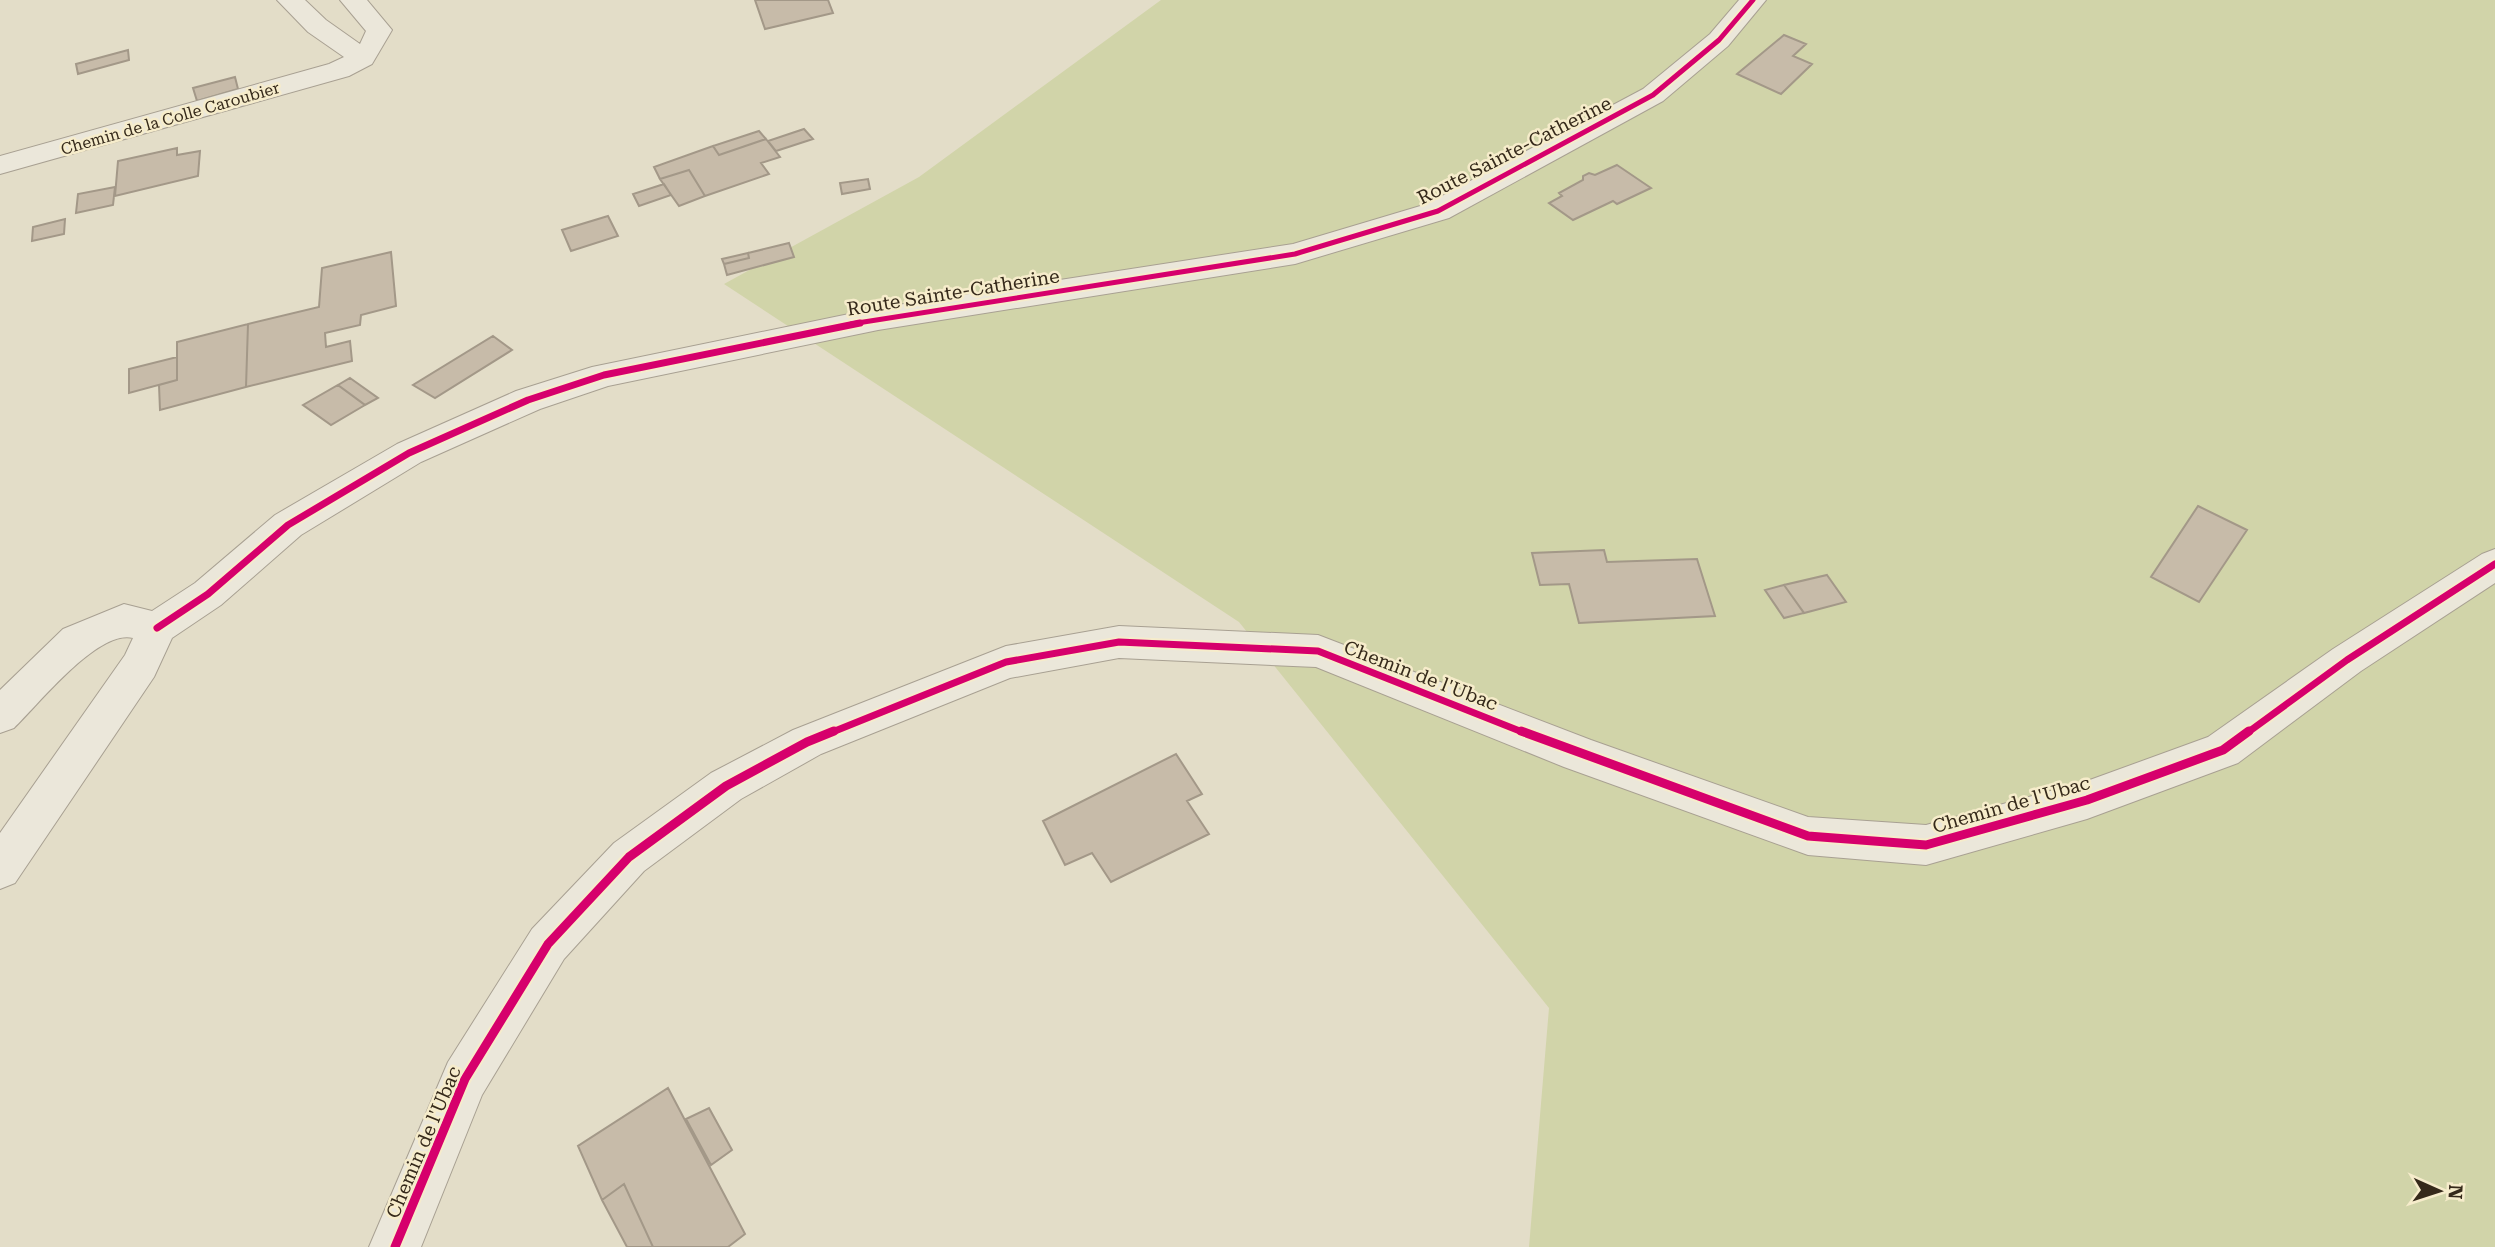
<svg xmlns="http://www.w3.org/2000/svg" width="2495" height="1247" font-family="'Roboto Serif',serif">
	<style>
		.green { fill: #d1d4a9 }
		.building { fill: #c7bba9; stroke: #a39888; stroke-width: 2 }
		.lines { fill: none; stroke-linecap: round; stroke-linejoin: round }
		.street-casing { stroke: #a8a092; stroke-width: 2 }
		.street { fill: #ebe7da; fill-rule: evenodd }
		.cycleway-far2-casing { stroke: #f6eccb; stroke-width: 9 }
		.cycleway-far1-casing { stroke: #f6eccb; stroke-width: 11 }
		.cycleway-casing { stroke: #f6eccb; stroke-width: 13 }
		.cycleway-far2 { stroke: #d6006c; stroke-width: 5 }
		.cycleway-far1 { stroke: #d6006c; stroke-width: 7 }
		.cycleway { stroke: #d6006c; stroke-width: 9 }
		.labels { text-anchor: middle; stroke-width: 5; stroke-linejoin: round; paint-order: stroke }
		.far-street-label { font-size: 16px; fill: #35291a; stroke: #f6eccb }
		.street-label { font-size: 19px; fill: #35291a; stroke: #f6eccb }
	</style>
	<rect width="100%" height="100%" fill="#e3ddc8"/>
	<path class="green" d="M1161,0H2495V1247H1529L1549,1008L1239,622L724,284L919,177Z"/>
	<path class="building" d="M755,0H828L833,13L765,29Z
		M1784,35L1806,44L1793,56L1812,64L1781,94L1737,74Z
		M128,50L129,60L78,74L76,64Z
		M235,77L238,89L197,101L193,88Z
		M804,129L813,139L776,151L768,141Z
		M759,131L766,139L719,155L713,146Z
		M766,139L780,157L761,163L769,174L705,196L689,170L660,179L654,167L713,146L719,155Z
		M177,148V155L200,151L198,176L115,196L118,161Z
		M1617,165L1651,188L1617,204L1613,201L1573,220L1549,203L1562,196L1559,193L1583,180V176L1589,173L1595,175Z
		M689,170L705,196L679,206L660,179Z
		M868,179L870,189L842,194L840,183Z
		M664,184L671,195L639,206L633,194Z
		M115,187L113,205L76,213L78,194Z
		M608,216L618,236L571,251L562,230Z
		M65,219L64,234L32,241L33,227Z
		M789,243L794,257L727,275L724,264L749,258L748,253Z
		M391,252L396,306L361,315L360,325L325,333L326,347L350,341L352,361L246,387L248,324L319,307L322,268Z
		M748,253L749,258L724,264L722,259Z
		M248,324L246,387L160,410L159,385L177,380V342Z
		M493,336L512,350L435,398L413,385Z
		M177,357V380L129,393V369Z
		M350,378L378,398L365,405L338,385Z
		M338,385L365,405L331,425L303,405Z
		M2198,506L2247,530L2199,602L2151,577Z
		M1604,550L1607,562L1697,559L1715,616L1579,623L1569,584L1540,585L1532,553Z
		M1827,575L1846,602L1804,613L1784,585Z
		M1784,585L1804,613L1784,618L1765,590Z
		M1176,754L1202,794L1187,801L1209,834L1111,882L1092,853L1065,865L1043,821Z
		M668,1088L745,1234L728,1247H653L624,1184L602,1200L578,1146Z
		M709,1108L732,1150L711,1165L686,1119Z
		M624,1184L653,1247H627L602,1200Z"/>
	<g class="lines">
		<defs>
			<path id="street" d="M277,0H305L326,20L360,44L366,31L340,0H367L392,30L372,64L349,76L0,174V156L329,64L344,57L308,32Z
				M1739,0H1766L1728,46L1663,101L1449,218L1295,264L878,330L608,386L540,409L421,462L301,535L221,605L172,638L154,677L15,883L0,889V833L125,655L133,638C98,629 38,705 14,728L0,733V690L63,629L124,604L152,611L195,583L275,515L397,444L516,391L592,367L878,308L1293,244L1427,204L1643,89L1710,34Z
				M2495,549V583L2361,671L2238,763L2087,819L1926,865L1808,855L1564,767L1316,667L1119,658L1010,678L821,754L741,799L644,871L564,959L482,1095L421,1247H369L448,1062L532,929L614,843L711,773L793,730L1006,646L1119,626L1318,635L1591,740L1808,817L1926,825L2087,781L2208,737L2333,649L2482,554Z"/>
		</defs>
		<use href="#street" class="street-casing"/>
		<use href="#street" class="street"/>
		<defs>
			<path id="cycleway-far2" d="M851,324L1295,254L1438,211L1653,95L1719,40L1753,0"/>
			<path id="cycleway-far1" d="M157,628L208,594L288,525L409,453L528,400L604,375L860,323
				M830,733L1006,662L1119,642L1318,651L1525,733
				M2247,733L2347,660L2495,564"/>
			<path id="cycleway" d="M1521,731L1808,836L1926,845L2087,800L2223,750L2249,731
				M395,1247L465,1079L548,944L629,857L726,786L807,742L834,731"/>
		</defs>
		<use href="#cycleway-far2" class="cycleway-far2-casing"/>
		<use href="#cycleway-far1" class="cycleway-far1-casing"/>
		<use href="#cycleway" class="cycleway-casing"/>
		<use href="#cycleway-far2" class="cycleway-far2"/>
		<use href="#cycleway-far1" class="cycleway-far1"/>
		<use href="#cycleway" class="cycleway"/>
	</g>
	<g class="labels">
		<g class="far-street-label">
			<text transform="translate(170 118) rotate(-16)" y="6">Chemin de la Colle Caroubier</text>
		</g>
		<g class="street-label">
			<text transform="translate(1514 150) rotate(-27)" y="7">Route Sainte-Catherine</text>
			<text transform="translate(953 292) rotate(-9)" y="7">Route Sainte-Catherine</text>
			<text transform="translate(1421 675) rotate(21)" y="7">Chemin de l'Ubac</text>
			<text transform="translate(2011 804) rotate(-16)" y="7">Chemin de l'Ubac</text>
			<text transform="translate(423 1142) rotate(-67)" y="7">Chemin de l'Ubac</text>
		</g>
	</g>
	<g transform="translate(2439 1191) rotate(93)" stroke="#f6eccb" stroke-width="5" paint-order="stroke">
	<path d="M0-5L12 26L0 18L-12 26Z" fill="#35291a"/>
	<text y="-10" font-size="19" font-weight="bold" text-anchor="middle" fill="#35291a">N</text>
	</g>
</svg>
